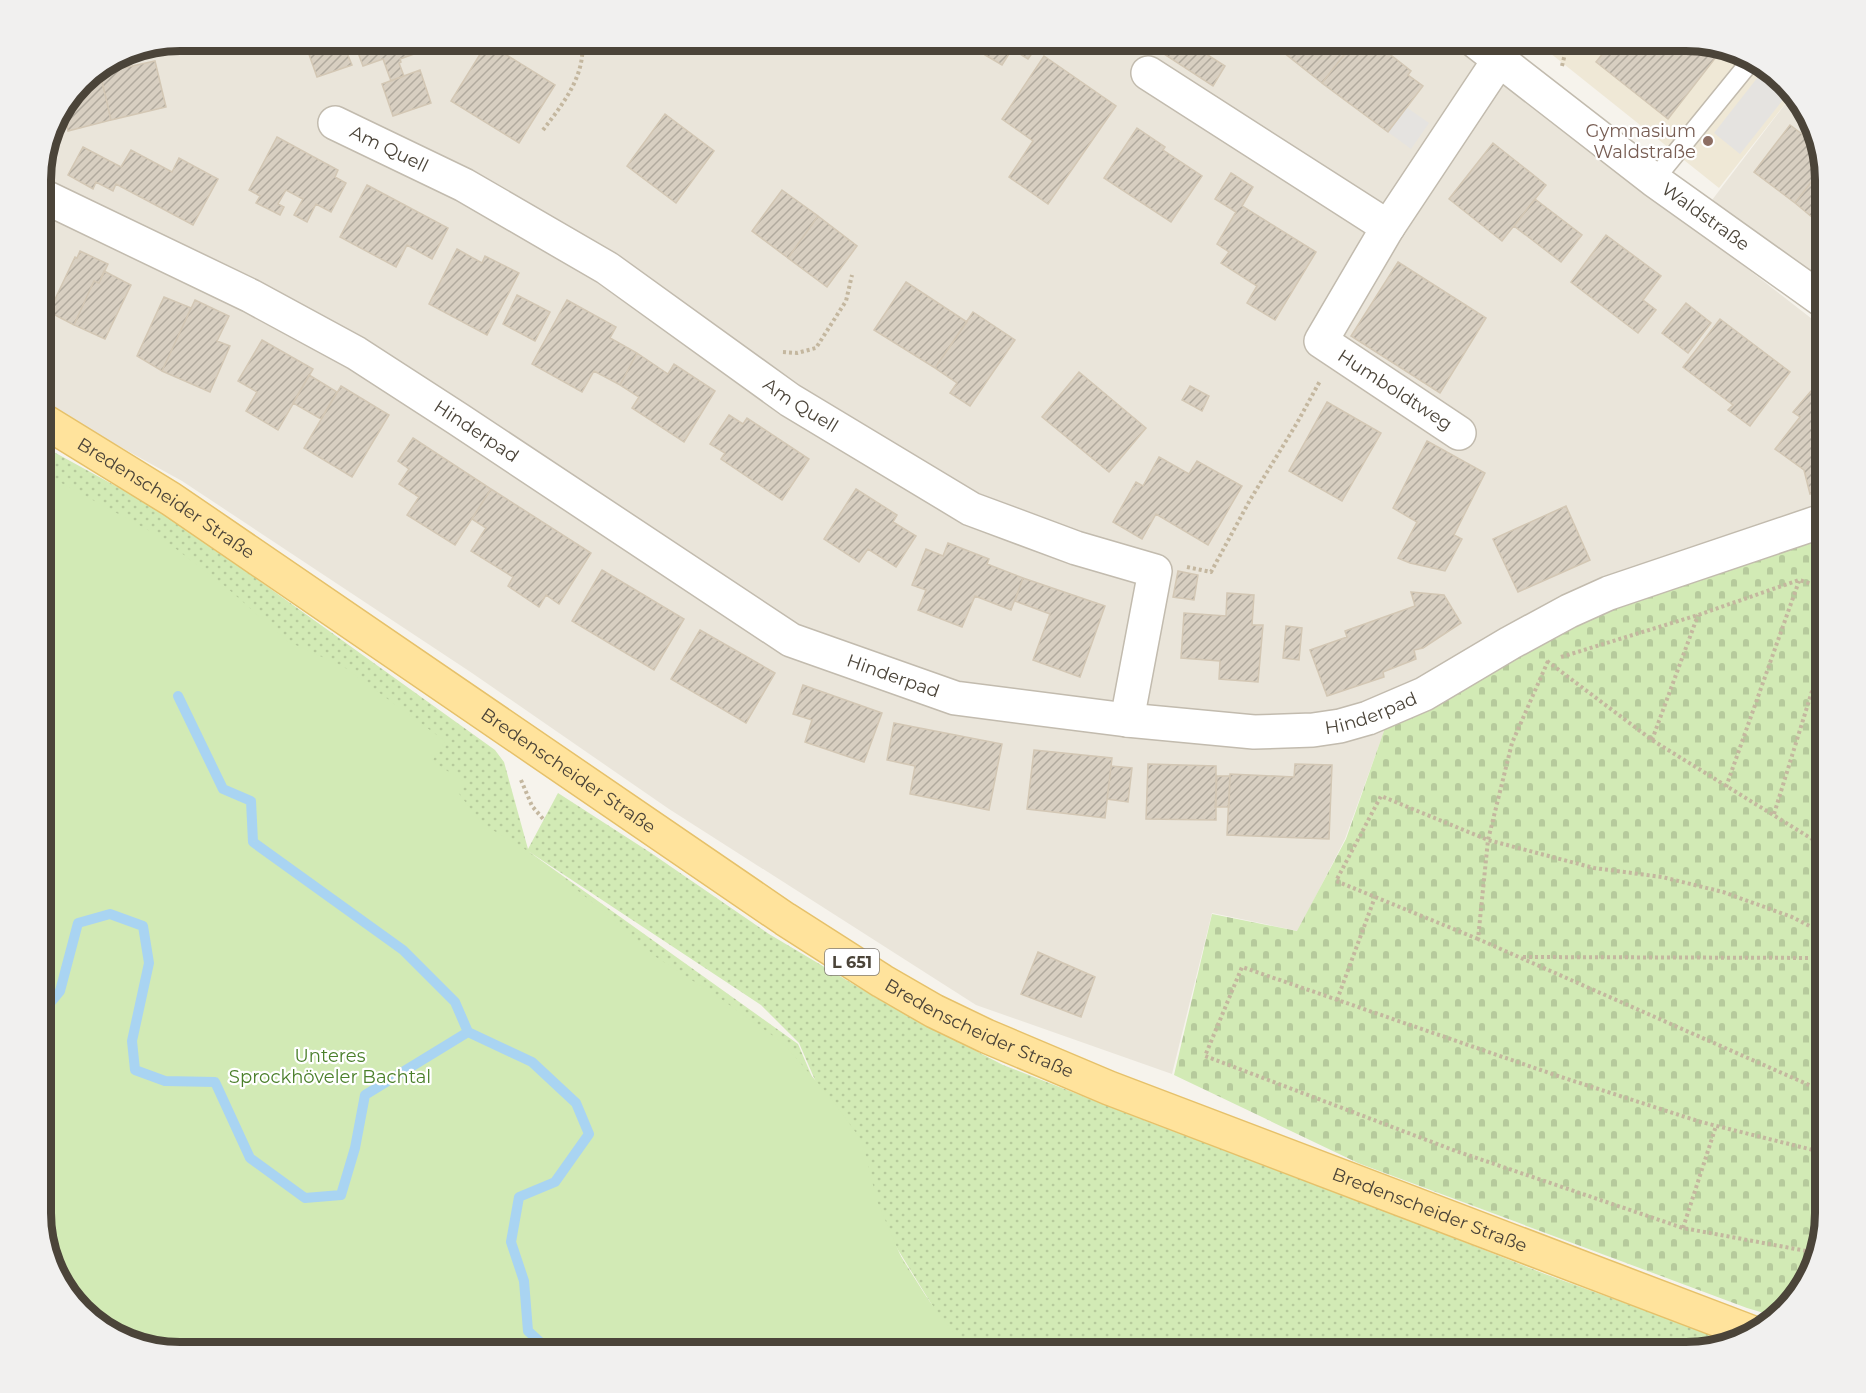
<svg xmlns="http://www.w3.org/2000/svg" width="1866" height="1393" font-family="Montserrat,sans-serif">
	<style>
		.residential { fill: #eae5da }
		.education { fill: #efe8d6 }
		.grass { fill: url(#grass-dots); fill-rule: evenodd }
		.cemetery { fill: url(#cemetery-stones) }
		.park { fill: #d2eab5 }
		.parking { fill: #e5e3e0 }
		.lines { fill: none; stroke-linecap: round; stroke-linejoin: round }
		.stream { stroke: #a9d4f2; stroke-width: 10 }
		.building { fill: url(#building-hatch); stroke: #d3c7b4; stroke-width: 1.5 }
		.service-casing { stroke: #c2bbae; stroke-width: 21 }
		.minor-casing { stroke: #c2bbae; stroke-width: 36 }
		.primary-casing { stroke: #e6c16a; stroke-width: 36 }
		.path { stroke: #c4b79f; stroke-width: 4; stroke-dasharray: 3 3; stroke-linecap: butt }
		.service { stroke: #fff; stroke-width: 18 }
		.minor { stroke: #fff; stroke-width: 33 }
		.primary { stroke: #ffe39c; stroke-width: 33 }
		.education-dot { fill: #8d6e63; stroke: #fff; stroke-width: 2 }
		.labels { text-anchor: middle; stroke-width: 4.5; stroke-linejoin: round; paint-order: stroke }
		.shield { fill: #fff; stroke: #817c74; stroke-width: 1.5 }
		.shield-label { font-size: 16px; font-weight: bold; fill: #4b4439 }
		.education-label { font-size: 18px; fill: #785e54; stroke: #fff; text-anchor: end }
		.street-label { font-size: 18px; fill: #4b4439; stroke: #fff }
		.park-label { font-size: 18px; fill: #4a7f2a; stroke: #fff }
		.rim { fill: none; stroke: #4b4439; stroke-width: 8 }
	</style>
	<defs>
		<pattern id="grass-dots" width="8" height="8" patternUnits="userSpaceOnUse" patternTransform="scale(1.5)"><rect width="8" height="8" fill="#d2eab5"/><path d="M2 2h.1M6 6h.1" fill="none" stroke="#b6ca9c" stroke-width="1.8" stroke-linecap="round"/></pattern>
		<pattern id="cemetery-stones" width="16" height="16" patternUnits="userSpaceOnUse" patternTransform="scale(1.5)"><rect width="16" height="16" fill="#d2eab5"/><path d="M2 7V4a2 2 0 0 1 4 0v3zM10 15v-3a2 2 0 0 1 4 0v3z" fill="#b6ca9c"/></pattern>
		<pattern id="building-hatch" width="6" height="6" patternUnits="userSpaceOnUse" patternTransform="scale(1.5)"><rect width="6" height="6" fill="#d8cfc1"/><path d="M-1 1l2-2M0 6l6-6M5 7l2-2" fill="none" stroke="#b1aa9e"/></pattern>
	</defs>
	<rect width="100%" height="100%" fill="#f6f3ec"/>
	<path class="residential" d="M180,41H1454L1825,329V512L1387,723L1345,839L1298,931L1212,913L1172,1074L976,1005L669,809L472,673L182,481L41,403V171L55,119L88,75L125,52Z
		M1792,95L1811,119L1825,180V295L1709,204Z"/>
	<path class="education" d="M1535,41H1686L1771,70L1792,95L1719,188Z"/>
	<path class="grass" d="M41,445L165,513L495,750L504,762L528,849L558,793L651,853L769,934L890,1006L1003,1065L1154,1124L1312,1182L1545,1274L1732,1342L1686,1352H971L960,1344L180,1352L95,1323L55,1275L41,1222ZM528,851L761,1005L799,1043L865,1196L951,1336L863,1196L798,1044Z"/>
	<path class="cemetery" d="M1825,533V1213L1796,1298L1774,1316L1747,1308L1358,1163L1174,1075L1212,914L1297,931L1346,839L1385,728L1607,603Z"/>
	<path class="park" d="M41,472L159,536L226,587L287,641L344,667L445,741L432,761L463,781L457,791L482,824L522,847L596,905L656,957L721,999L783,1043L830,1097L862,1141L877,1201L908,1273L952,1331L975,1352H180L95,1323L55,1275L41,1222Z"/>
	<path class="parking" d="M1765,68L1771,70L1789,92L1740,154L1714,133Z
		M1406,107L1429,123L1411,149L1388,132Z"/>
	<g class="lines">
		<path class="stream" d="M178,696L223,789L251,801L253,842L403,950L455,1002L468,1032
			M41,1014L60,991L78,923L110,914L143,926L149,963L132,1041L135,1070L165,1081L215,1082L250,1158L305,1198L341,1195L355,1148L365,1095L468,1032L532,1062L576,1103L589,1134L555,1182L519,1197L511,1242L524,1281L528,1331L551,1352"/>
	</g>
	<path class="building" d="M318,41H409L414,54L400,59L401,62L399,63L404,76L391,81L383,59L363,66L357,50L347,53L352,65L317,77L306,46Z
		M994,41H1041L1028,59L1012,49L1002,65L985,55Z
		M1149,41H1186L1225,66L1213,86L1147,43Z
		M1269,41H1355L1322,83Z
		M1355,41H1373L1411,71L1408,75L1423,86L1388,132L1322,83Z
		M1613,41H1686L1720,52L1668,119L1596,62Z
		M487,43L555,85L519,143L451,101Z
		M1044,56L1116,106L1048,204L1009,177L1033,141L1002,119Z
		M155,61L166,107L111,120L100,73Z
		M420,70L431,103L393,116L382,84Z
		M100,73L111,120L68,131L63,108L87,77Z
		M665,114L714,151L676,203L627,166Z
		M1790,125L1818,146L1823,167L1795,203L1754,172Z
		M1137,128L1165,147L1163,150L1202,176L1171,222L1104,178Z
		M277,137L338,170L335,177L346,183L331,212L316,204L307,222L294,215L303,199L286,190L278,204L284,207L280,215L256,203L260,196L249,190Z
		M1493,143L1546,185L1502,241L1449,199Z
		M83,147L121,167L131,150L172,172L179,158L218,179L193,225L116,184L113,191L96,182L93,189L68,175Z
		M1823,167L1825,180V228L1795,203Z
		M1231,173L1253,187L1242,206L1316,252L1275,320L1247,303L1257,286L1221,263L1229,252L1217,244L1236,212L1215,199Z
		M367,185L448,228L432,259L407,245L396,267L340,237Z
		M782,190L818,216L788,258L752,231Z
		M1535,199L1582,235L1561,262L1514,226Z
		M818,216L857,246L827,287L788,258Z
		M41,235L52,240L41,262Z
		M1606,235L1661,276L1643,300L1656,310L1638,333L1571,282Z
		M457,249L482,263L485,256L519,273L487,335L429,304Z
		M80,251L108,264L99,283L94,281L74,325L49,312L75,257L77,258Z
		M1398,262L1486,318L1440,393L1351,336Z
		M104,271L131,285L105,339L74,325L94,281L99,283Z
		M906,282L967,322L935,368L874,330Z
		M517,295L550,312L535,341L503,324Z
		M164,297L191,308L162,371L137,356Z
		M195,300L229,316L217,341L230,346L210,392L162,371Z
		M567,300L616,327L610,338L637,353L620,385L594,371L582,392L532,364Z
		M1686,303L1711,323L1688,353L1662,333Z
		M973,312L1015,340L970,406L950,393L957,383L935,368Z
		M1720,319L1790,372L1750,426L1728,410L1733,405L1683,367Z
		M262,340L313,369L278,430L246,411L257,392L238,381Z
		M637,353L668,374L674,364L715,391L684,442L632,408L639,397L620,385Z
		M1079,372L1146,428L1109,472L1042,417Z
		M309,375L337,392L321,419L293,403Z
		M1817,384L1825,390V490L1810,494L1804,470L1775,449L1800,417L1793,412Z
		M341,386L389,415L352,477L304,448Z
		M1190,386L1209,396L1202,411L1182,400Z
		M1327,402L1381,433L1342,501L1289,471Z
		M729,415L743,424L747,418L809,459L782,500L721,459L725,453L710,444Z
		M413,438L491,489L455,545L407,515L419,497L399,484L409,469L398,461Z
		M1427,441L1485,473L1454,535L1462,539L1445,571L1410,563L1398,558L1417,522L1393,508Z
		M1159,457L1189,474L1197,461L1242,486L1208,545L1156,514L1142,539L1113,522L1136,482L1143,486Z
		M491,489L591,553L559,604L546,595L539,607L508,586L513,577L471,551L486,528L472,519Z
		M856,489L897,515L893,522L916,536L896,567L868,549L859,562L824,539Z
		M1566,506L1590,560L1518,592L1493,539Z
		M948,543L989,559L987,564L1023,578L1011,610L975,596L962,627L918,610L926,590L912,585L926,549L943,556Z
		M602,570L684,619L654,670L572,621Z
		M1178,571L1198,575L1194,600L1173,597Z
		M1023,578L1105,606L1080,677L1033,660L1050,614L1015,601Z
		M1411,592L1444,595L1461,623L1423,648L1414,650L1416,659L1383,672L1384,677L1327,696L1310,650L1347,637L1345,631L1415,606Z
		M1227,593L1254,595L1252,625H1263L1258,682L1219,679L1220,661L1181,658L1184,613L1226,616Z
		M1286,626L1302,628L1299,660L1283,658Z
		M700,630L775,673L746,723L671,679Z
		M803,685L882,713L864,762L805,742L812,720L793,714Z
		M894,723L1002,744L989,810L910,794L915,766L887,760Z
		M1034,750L1112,758L1105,818L1027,809Z
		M1148,764L1216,766V820L1146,819Z
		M1295,764L1332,765L1329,839L1227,835L1230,774L1294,777Z
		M1111,766L1132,768L1128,802L1107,799Z
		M1217,776H1230L1229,807H1215Z
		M1038,952L1095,977L1081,1017L1021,994Z"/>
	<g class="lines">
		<defs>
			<path id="service" d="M1654,180L1750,62"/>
			<g id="minor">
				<path id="s1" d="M1475,41L1654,180L1825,302"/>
				<path d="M1148,73L1388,227"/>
				<path id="s2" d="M335,123L464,185L607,268L790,400L971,509L1076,548L1155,571L1127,720"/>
				<path id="s3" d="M41,195L251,296L356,353L458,419L791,640L955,698L1127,720L1254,732L1313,730L1340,726L1368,718L1424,694L1510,643L1569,611L1609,593L1825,520"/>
				<path d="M1459,433L1321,341L1388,227L1499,60"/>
			</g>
			<g id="primary">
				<path id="s4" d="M41,419L171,499L785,919L882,981L934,1011L986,1036L1109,1088L1753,1333"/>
			</g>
		</defs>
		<use href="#service" class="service-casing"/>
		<use href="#minor" class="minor-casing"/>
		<use href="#primary" class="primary-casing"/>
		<path class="path" d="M1555,41L1566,49
			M1562,66L1568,41
			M543,130C563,104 586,75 582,41
			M783,352L797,353L816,348L846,301L852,275
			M1187,567L1211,572L1250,500L1297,423L1320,381
			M1561,657L1698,615L1799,580L1825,588
			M1547,661L1652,740L1825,847
			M1548,661L1512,743L1488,840L1478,939L1825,1092
			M1652,740L1698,615
			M521,780L532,806L544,820
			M1726,787L1799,581
			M1774,814L1825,649
			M1816,843L1825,815
			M1478,939L1336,881L1381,796L1488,840L1594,868L1662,877L1723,892L1792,917L1825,934
			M1523,957L1825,958
			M1337,1000L1375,897
			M1683,1228L1716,1126
			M1812,1252L1683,1228L1453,1150L1205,1056L1242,967L1558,1076L1701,1122L1825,1153"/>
		<use href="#service" class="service"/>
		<use href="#minor" class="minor"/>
		<use href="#primary" class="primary"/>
	</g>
	<circle class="education-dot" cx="1708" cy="141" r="6"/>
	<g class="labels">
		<rect class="shield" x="825" y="949" width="54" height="26" rx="4.5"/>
		<g class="shield-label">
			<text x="852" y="968">L 651</text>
		</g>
		<g class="education-label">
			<text x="1696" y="137">Gymnasium<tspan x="1696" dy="21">Waldstraße</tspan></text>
		</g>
		<g class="street-label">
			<text dy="6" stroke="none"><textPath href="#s2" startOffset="60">Am Quell</textPath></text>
			<text dy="6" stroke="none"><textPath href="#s1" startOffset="290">Waldstraße</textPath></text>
			<text transform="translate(1395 390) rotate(33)" y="6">Humboldtweg</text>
			<text dy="6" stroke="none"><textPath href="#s2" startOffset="546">Am Quell</textPath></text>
			<text dy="6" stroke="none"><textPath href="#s3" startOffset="496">Hinderpad</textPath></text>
			<text dy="6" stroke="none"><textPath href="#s4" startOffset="148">Bredenscheider Straße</textPath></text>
			<text dy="6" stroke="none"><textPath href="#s3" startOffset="982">Hinderpad</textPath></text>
			<text dy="6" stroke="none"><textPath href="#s3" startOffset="1468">Hinderpad</textPath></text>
			<text dy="6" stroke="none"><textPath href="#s4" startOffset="634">Bredenscheider Straße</textPath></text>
			<text dy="6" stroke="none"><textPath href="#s4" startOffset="1120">Bredenscheider Straße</textPath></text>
			<text dy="6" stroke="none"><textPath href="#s4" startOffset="1606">Bredenscheider Straße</textPath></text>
		</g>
		<g class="park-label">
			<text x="330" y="1062">Unteres<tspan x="330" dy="21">Sprockhöveler Bachtal</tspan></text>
		</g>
	</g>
	<path d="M0 0H1866V1393H0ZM180 51H1686A129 129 0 0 1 1815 180V1213A129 129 0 0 1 1686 1342H180A129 129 0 0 1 51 1213V180A129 129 0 0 1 180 51Z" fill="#f1f0ef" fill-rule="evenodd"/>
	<path class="rim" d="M180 51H1686A129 129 0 0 1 1815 180V1213A129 129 0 0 1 1686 1342H180A129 129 0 0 1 51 1213V180A129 129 0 0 1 180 51Z"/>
</svg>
